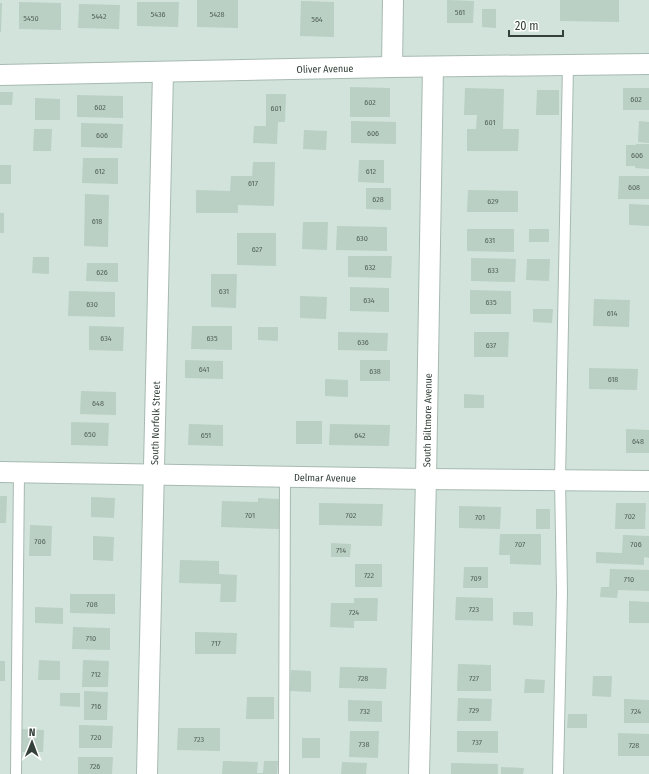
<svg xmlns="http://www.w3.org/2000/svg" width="649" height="774" font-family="'Fira Sans Condensed',sans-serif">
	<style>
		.residential { fill: #d2e3db }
		.building { fill: #bad0c4 }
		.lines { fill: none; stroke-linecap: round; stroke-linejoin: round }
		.service-casing { stroke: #a7bab1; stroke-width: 12 }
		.minor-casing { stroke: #a7bab1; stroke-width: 22 }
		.service { stroke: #fff; stroke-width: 10 }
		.minor { stroke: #fff; stroke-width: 20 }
		.labels { text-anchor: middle; stroke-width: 3; stroke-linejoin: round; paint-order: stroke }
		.number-label { font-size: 8px; fill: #56655c }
		.street-label { font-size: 10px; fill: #34413a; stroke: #fff }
	</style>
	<rect width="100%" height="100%" fill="#e3f0ea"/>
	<path class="residential" d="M0,0H649V774H0Z"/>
	<path class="building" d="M197,0H238V28L197,27Z
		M447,0L474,1L473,23H447Z
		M560,0H619V22L560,21Z
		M301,1L334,2V37L300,36Z
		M19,2L61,3V30L19,29Z
		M137,2H179L178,27L137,26Z
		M0,3H2L1,32H0Z
		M79,4L120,5L119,29L78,28Z
		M482,9H496V28L482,27Z
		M350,87L390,88V117H350Z
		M465,88L504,89L503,129H519L518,151H467V129H476L477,115H464Z
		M623,88H649V110H623Z
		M537,90H559V115H536Z
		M0,92H13L12,105H0Z
		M266,94H286L285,122H278L277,144L253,143L254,126H266Z
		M77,95L123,96V118L77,117Z
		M35,98L60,99V120H35Z
		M351,121L396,122V144L351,143Z
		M639,121L649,122V143L638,142Z
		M81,123L123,124L122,148L81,147Z
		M34,129H52L51,151H33Z
		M304,130L327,131L326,150L303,149Z
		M636,144H649V169L635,168V166H626V145H636Z
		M83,158H118V184L82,183Z
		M359,160H384V183L358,182Z
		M253,162H275L274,206L238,205V213H196V190L230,191L231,176H252Z
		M0,165H11V184H0Z
		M619,176H649V199H618Z
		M366,188H391V210L366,209Z
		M468,190L518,191V212H467Z
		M85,194L109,195L108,247L84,246Z
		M629,204L649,205V226L629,225Z
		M0,213H4V233H0Z
		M303,222H328L327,250L302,249Z
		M337,226L387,227V251L336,250Z
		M467,229H514V252L467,251Z
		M529,229H549V242H529Z
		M237,233H276V266L237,265Z
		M348,256H392L391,278L348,277Z
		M33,257H49V274L32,273Z
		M471,258L516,259L515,282L471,281Z
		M527,259H550L549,281L526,280Z
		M87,263H118V282L86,281Z
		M211,274H237L236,308L211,307Z
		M350,287L389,288V312L350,311Z
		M470,290L511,291V314H470Z
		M69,291L115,292V317L68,316Z
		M300,296L327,297L326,319L300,318Z
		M594,299L630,300L629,327L593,326Z
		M533,309H553L552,323L533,322Z
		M89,326L124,327L123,351L89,350Z
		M192,326H232V350L191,349Z
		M258,327H278V341L258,340Z
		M338,332L388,333L387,351L338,350Z
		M474,332H509L508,357H474Z
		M185,360L223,361V379L185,378Z
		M360,360H390V381H360Z
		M589,368L638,369L637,390L589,389Z
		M325,379L348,380V397L325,396Z
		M81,391L116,392V415L80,414Z
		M464,394L484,395V408H464Z
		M296,421H322V444H296Z
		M71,422L109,423L108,446L71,445Z
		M189,424L223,425V446L188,445Z
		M330,424L390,425L389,446L329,445Z
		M626,429L649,430V453H626Z
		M0,496H7L6,523H0Z
		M91,497L115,498L114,518L91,517Z
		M258,498L279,499V529L221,527L222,501L258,502Z
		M319,503L383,504L382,526L319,525Z
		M616,503H646L645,529H615Z
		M459,506L501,507L500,529L459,528Z
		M536,509H550V529H536Z
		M30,525L52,526L51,556H29Z
		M500,534H541V565L510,564V555H499Z
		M623,535L649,536V558L644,557V565L596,563V552L622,553Z
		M93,536L114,537L113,561L93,560Z
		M331,543L351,544L350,557H331Z
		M180,560L219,561V574L237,575L236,602H220L221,584L179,583Z
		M355,564H382V587H355Z
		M464,567H488V588H463Z
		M610,569L649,570V591L618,590L617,598L600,597L601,587H609Z
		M70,594H115V614L70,613Z
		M456,597L493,598V621L455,620Z
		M354,598H378L377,621H354V628L330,627L331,603H354Z
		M629,601L649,602V623H629Z
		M35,607L63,608V624L35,623Z
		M513,612H533V626L513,625Z
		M73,627L110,628V650L72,649Z
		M195,632L237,633L236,654H195Z
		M39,660L60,661V680H38Z
		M83,660L109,661L108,687H82Z
		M0,661H5V681H0Z
		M458,664L491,665V691H457Z
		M340,667L387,668L386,689L339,688Z
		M291,670L311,671V692L290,691Z
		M593,676H612L611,697L592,696Z
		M525,679L545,680L544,693H524Z
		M84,691L108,692L107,720H84Z
		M60,693H80V707L60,706Z
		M247,697H274V719H246Z
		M458,698L492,699L491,721H457Z
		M624,699L649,700V723H624Z
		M348,700L382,701V722L348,721Z
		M568,714H587V728H567Z
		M79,725L113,726L112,748H79Z
		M178,728H220V751L177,750Z
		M22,729L44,730L43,752H22Z
		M350,731H379L378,758L349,757Z
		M457,731H498V753L457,752Z
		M618,733L649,734V756H618Z
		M302,738H320V758H302Z
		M78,757H113L112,774H78Z
		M223,761L258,762L257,773H263L264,761H278L277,774H222Z
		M342,762L367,763L366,774H341Z
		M451,763L498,764V774H451Z
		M501,767L524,768L523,774H501Z"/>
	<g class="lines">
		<defs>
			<path id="service" d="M16,774L19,472
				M284,774L285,476
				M558,774L562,592L560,480L568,65"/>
			<g id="minor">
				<path d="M392,67L393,0"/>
				<path id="s1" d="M0,75L392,67L649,64"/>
				<path id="s2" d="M0,472L426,479L649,481"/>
				<path id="s3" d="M147,774L163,72"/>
				<path id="s4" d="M419,774L426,479L433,67"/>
			</g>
		</defs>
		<use href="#service" class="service-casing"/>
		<use href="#minor" class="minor-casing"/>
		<use href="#service" class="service"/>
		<use href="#minor" class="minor"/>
	</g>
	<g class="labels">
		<g class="number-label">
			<text x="460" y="15">561</text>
			<text x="158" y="17">5436</text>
			<text x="217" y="17">5428</text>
			<text x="99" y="19">5442</text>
			<text x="31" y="21">5450</text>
			<text x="317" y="22">564</text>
			<text x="636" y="102">602</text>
			<text x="370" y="105">602</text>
			<text x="100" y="110">602</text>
			<text x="276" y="111">601</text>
			<text x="490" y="125">601</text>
			<text x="373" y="136">606</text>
			<text x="102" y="138">606</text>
			<text x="637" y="158">606</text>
			<text x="100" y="174">612</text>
			<text x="371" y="174">612</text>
			<text x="253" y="186">617</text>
			<text x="634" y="190">608</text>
			<text x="378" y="202">628</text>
			<text x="493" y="204">629</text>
			<text x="97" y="224">618</text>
			<text x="362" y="241">630</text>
			<text x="490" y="243">631</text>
			<text x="257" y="252">627</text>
			<text x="370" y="270">632</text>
			<text x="493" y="273">633</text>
			<text x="102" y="275">626</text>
			<text x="224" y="294">631</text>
			<text x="369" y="303">634</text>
			<text x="491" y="305">635</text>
			<text x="92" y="307">630</text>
			<text x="612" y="316">614</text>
			<text x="106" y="341">634</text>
			<text x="212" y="341">635</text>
			<text x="363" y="345">636</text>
			<text x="491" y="348">637</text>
			<text x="204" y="372">641</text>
			<text x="375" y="374">638</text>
			<text x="613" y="382">618</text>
			<text x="98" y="406">648</text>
			<text x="90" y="437">650</text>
			<text x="206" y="438">651</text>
			<text x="360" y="438">642</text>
			<text x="638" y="444">648</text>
			<text x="250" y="518">701</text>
			<text x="351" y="518">702</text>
			<text x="630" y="519">702</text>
			<text x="480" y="520">701</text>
			<text x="40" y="544">706</text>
			<text x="520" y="547">707</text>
			<text x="636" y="547">706</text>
			<text x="341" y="553">714</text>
			<text x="369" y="578">722</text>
			<text x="476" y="581">709</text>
			<text x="629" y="582">710</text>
			<text x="92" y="607">708</text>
			<text x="474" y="612">723</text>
			<text x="354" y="615">724</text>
			<text x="91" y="641">710</text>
			<text x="216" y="646">717</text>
			<text x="96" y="677">712</text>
			<text x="363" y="681">728</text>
			<text x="474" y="681">727</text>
			<text x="96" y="709">716</text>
			<text x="474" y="713">729</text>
			<text x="365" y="714">732</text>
			<text x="636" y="714">724</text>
			<text x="96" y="740">720</text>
			<text x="199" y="742">723</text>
			<text x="477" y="745">737</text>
			<text x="364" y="747">738</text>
			<text x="634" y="748">728</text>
			<text x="95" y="769">726</text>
		</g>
		<g class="street-label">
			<text dy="4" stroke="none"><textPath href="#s1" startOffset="325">Oliver Avenue</textPath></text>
			<text dy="4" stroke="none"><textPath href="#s4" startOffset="354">South Biltmore Avenue</textPath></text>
			<text dy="4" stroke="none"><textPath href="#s3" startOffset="351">South Norfolk Street</textPath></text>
			<text dy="4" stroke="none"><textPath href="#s2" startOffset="325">Delmar Avenue</textPath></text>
		</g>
	</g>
	<g transform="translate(32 742) rotate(1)" stroke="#ffffff" stroke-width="3" paint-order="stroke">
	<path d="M0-3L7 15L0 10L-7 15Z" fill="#34413a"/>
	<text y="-6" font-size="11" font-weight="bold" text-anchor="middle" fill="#34413a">N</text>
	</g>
	<path d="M509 30v6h54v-6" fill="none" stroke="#34413a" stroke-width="2"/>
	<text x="515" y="30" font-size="12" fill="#34413a" stroke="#ffffff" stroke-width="3" paint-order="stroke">20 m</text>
</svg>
